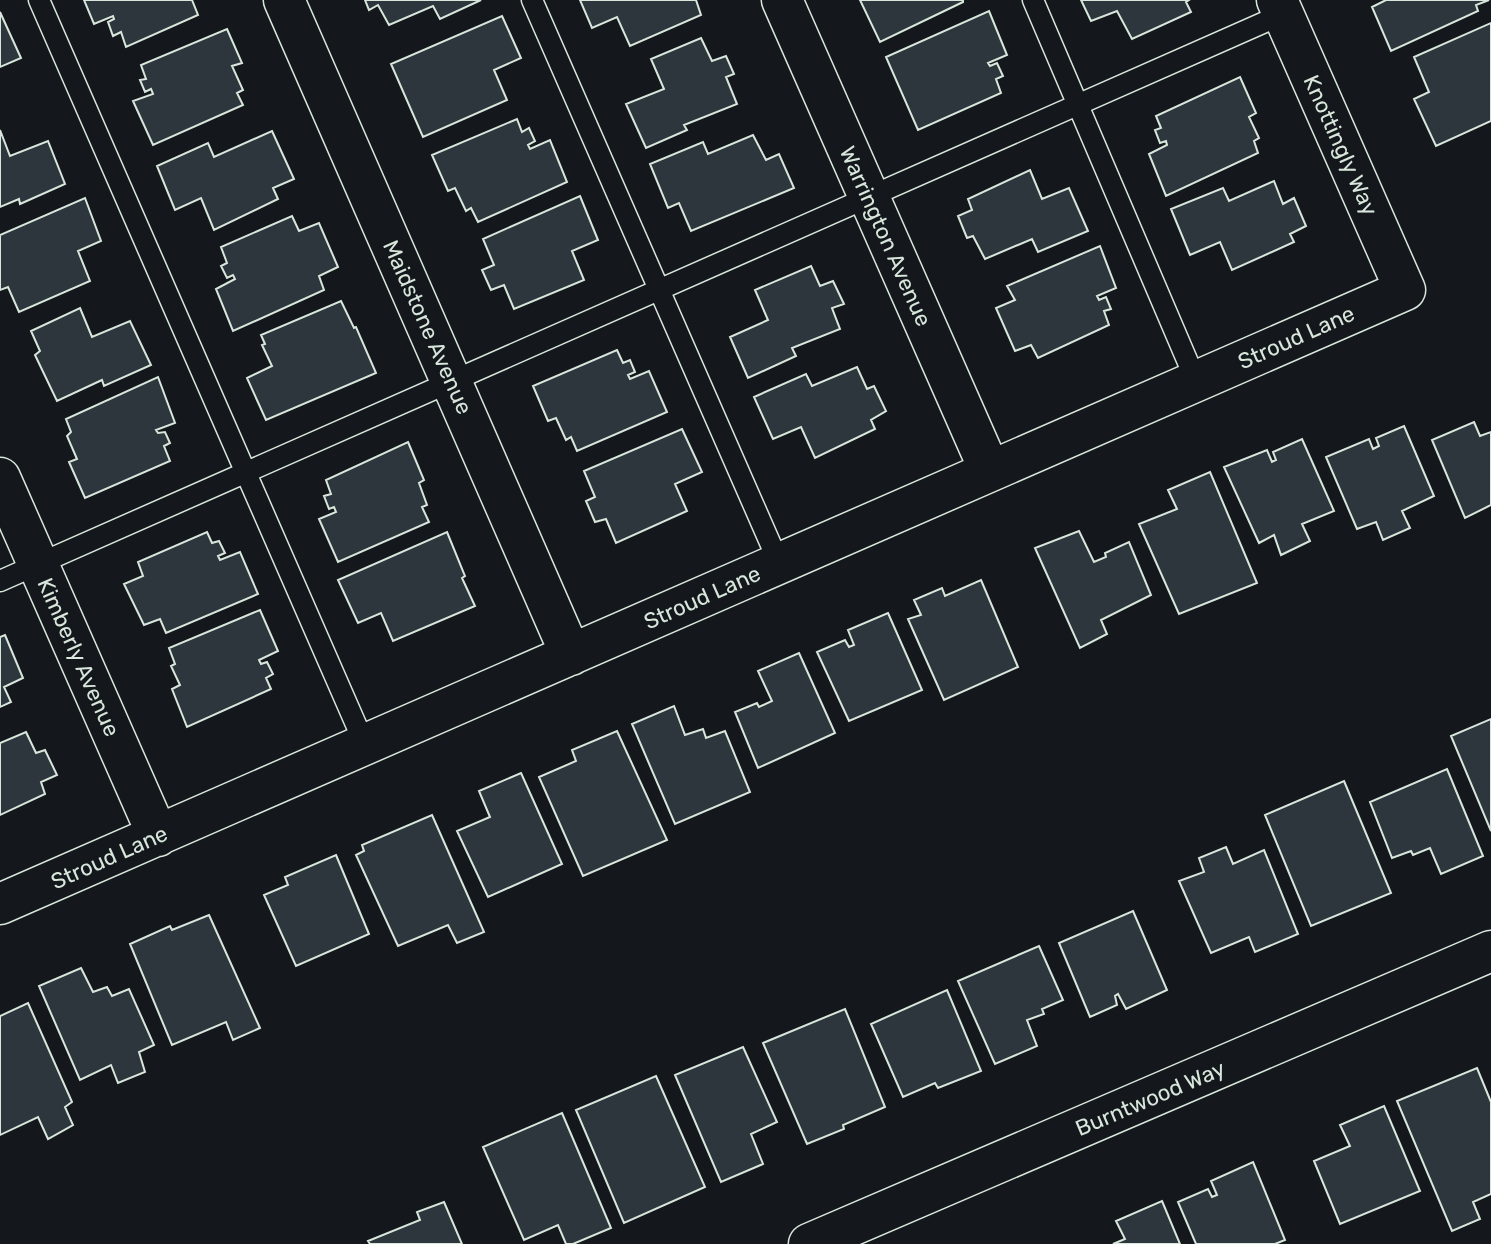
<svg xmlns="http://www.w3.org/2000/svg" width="1491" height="1244" font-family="Rubik,sans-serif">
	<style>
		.building { fill: #2c363c; stroke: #d8e6dc; stroke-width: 2 }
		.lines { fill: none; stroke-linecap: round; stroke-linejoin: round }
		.lane-casing { stroke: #d8e6dc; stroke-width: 23 }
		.street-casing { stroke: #d8e6dc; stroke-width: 43 }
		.lane { stroke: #14181c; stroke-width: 20 }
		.street { stroke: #14181c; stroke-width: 40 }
		.labels { text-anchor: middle; stroke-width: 6; stroke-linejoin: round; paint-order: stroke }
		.street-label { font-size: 22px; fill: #d8e6dc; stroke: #14181c }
	</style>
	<rect width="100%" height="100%" fill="#14181c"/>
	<path class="building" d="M84,0H192L198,15L126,47L121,32L113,36L108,22L114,19L113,16L94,24Z
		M365,0H481L440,19L433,6L389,25L378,5L369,10Z
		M580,0H696L701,15L630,46L617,17L592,28Z
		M860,0H963V2L880,42Z
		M1081,0H1189L1186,2L1191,12L1132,39L1117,11L1091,21Z
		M1386,0H1489L1476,5L1478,11L1391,51L1372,7Z
		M989,11L1007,55L988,63L990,66L997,63L1003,76L996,79L1001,93L918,130L886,57Z
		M0,12L21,58L0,67Z
		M502,16L521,58L494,70L507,100L423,137L391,64Z
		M1491,23V121L1436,146L1414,99L1429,92L1414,57Z
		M227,29L242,63L232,66L243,90L237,93L243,105L153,145L133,101L153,94L151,89L145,92L140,80L146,79L141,65Z
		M701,38L712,61L726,56L734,74L726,77L737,104L684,125L687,130L646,148L626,104L664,89L651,59Z
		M1240,77L1256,113L1249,117L1259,138L1254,141L1258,153L1166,196L1149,154L1167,145L1166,141L1160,143L1155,130L1161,128L1156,116Z
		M517,119L522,132L529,128L535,141L528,145L530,149L550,140L567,182L478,222L471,208L466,211L455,188L448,191L432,155Z
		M0,130L10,156L48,141L65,184L20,204L19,199L0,207Z
		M272,131L294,179L273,188L278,199L214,230L201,198L175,210L157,166L208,143L214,157Z
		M753,135L766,160L779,154L794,188L691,231L679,203L668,208L650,164L703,142L708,154Z
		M1030,170L1042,199L1069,188L1088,231L1038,252L1032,239L985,259L973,236L967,238L958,216L972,210L968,199Z
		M1274,181L1283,204L1294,198L1306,226L1290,234L1294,242L1232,270L1220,242L1190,255L1171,209L1223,188L1229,201Z
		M580,196L598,240L572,251L584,280L514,309L504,285L491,290L482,270L494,265L483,239Z
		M85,198L101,241L78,251L90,281L19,312L8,287L0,290V235Z
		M292,216L299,231L319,223L338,267L319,276L324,290L233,331L216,289L235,279L233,275L227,278L221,266L227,263L221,247Z
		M1100,246L1116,288L1097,296L1099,300L1106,297L1111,309L1104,311L1109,325L1038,358L1031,345L1015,351L996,308L1015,300L1007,286Z
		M811,266L820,286L833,281L844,304L832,308L840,329L792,348L796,356L748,378L730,337L768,320L755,290Z
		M341,301L354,328L356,327L376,373L266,420L247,378L272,366L262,345L265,344L261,335Z
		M80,308L92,337L130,321L151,365L104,386L102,380L57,401L35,355L40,351L31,331Z
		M617,350L623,363L630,360L635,372L628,375L630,379L649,371L667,412L577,451L571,437L566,440L556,418L548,421L533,386Z
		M857,367L867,389L874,386L886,411L871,420L875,429L815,458L801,427L773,439L754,397L806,374L812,386Z
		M158,377L175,423L156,430L158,433L165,432L170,443L164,446L170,461L85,498L69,462L77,459L67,436L71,432L66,419Z
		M1474,422L1480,436L1491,432V505L1465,518L1432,440Z
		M1404,426L1434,496L1402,511L1410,528L1383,540L1376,522L1357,529L1326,457L1369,439L1373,449L1379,446L1376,438Z
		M682,429L702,472L675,484L687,511L616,543L606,519L595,522L586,501L595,497L584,471Z
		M1302,439L1334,511L1302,524L1310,541L1281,555L1274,535L1259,543L1224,467L1267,450L1272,462L1276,460L1273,452Z
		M408,442L424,480L419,483L427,505L422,507L429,522L338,562L319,519L336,512L334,507L329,509L324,496L331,494L326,480Z
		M1210,472L1257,583L1179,614L1139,524L1177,509L1168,490Z
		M1079,531L1094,562L1106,557L1105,553L1129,542L1151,595L1101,620L1107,634L1080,648L1035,548Z
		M207,532L212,543L219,541L225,553L218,556L220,560L240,552L258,594L166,633L160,619L144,625L124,584L143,576L138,562Z
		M447,532L465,576L462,578L475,606L393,641L381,613L358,623L338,580Z
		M981,580L1018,667L944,700L908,619L921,615L914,600L942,588L945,596Z
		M260,610L278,651L259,660L261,664L267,662L273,674L266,678L271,689L187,727L172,689L180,685L171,666L175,664L169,648Z
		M888,613L922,690L849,721L817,652L845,640L849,647L854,645L848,630Z
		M5,635L23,678L4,687L11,702L0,707V637Z
		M799,653L835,733L758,768L735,712L757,703L759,707L772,701L758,671Z
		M674,706L685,735L703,729L706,738L725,731L750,792L675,824L632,724Z
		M1491,719V831L1451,736Z
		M617,731L667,840L583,876L539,777L576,761L572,750Z
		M26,732L36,753L45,750L57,775L41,782L45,794L0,815V743Z
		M1447,769L1483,856L1441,874L1430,848L1413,855L1411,851L1392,858L1370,802Z
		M521,773L562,864L488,897L457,831L490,817L479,791Z
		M1344,781L1391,893L1311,926L1265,815Z
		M432,815L484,932L457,943L448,925L398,946L356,855L364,851L362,845Z
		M1226,847L1233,864L1264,850L1298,934L1255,952L1249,937L1211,953L1179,881L1204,872L1199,858Z
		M336,855L369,934L296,966L264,895L288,885L285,877Z
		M1133,911L1167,990L1126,1009L1118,994L1115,996L1117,1005L1090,1017L1059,943Z
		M209,915L260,1028L233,1040L226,1022L172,1045L130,944L170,926L172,930Z
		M1039,946L1063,1000L1042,1009L1044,1014L1027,1020L1037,1046L995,1064L958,981Z
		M81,968L93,992L107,987L112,996L129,989L154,1045L139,1052L145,1072L118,1083L111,1065L80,1080L39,986Z
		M947,990L981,1071L938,1088L935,1083L903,1097L871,1024Z
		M28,1003L72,1102L65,1107L73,1125L48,1139L38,1117L0,1135V1016Z
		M845,1009L885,1107L843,1125L844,1129L807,1144L763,1043Z
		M743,1047L777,1122L751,1134L763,1164L721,1182L675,1075Z
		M1477,1068L1491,1102V1194L1473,1202L1480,1219L1452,1231L1397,1101Z
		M656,1076L705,1187L624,1223L576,1110Z
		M1384,1106L1420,1191L1340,1224L1314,1161L1350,1146L1340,1125Z
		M562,1113L611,1228L573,1244H566L558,1225L524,1240L483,1147Z
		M1253,1162L1285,1240L1275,1244H1196L1178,1202L1208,1189L1212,1197L1217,1195L1211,1181Z
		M1162,1201L1180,1244H1113L1125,1239L1116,1221Z
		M444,1202L462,1244H370L368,1241L420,1220L417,1212Z"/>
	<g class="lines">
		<defs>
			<path id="lane" d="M39,0L365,745
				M532,0L779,563
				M1033,0L1196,381
				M0,581L1283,14"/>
			<path id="street" d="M284,0L571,655
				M782,0L990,471
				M0,478L158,836
				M0,904L1405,290L1277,0
				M809,1244L1491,951"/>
		</defs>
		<use href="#lane" class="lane-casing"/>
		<use href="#street" class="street-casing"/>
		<use href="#lane" class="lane"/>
		<use href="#street" class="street"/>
	</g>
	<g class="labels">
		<g class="street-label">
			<text transform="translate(1341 145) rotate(66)" y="8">Knottingly Way</text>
			<text transform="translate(886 236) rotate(66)" y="8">Warrington Avenue</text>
			<text transform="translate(428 327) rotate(66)" y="8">Maidstone Avenue</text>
			<text transform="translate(1296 337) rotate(-24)" y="8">Stroud Lane</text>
			<text transform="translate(702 597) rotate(-24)" y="8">Stroud Lane</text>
			<text transform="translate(79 657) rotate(66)" y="8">Kimberly Avenue</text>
			<text transform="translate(109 857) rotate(-24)" y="8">Stroud Lane</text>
			<text transform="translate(1150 1098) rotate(-23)" y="8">Burntwood Way</text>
		</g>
	</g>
</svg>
